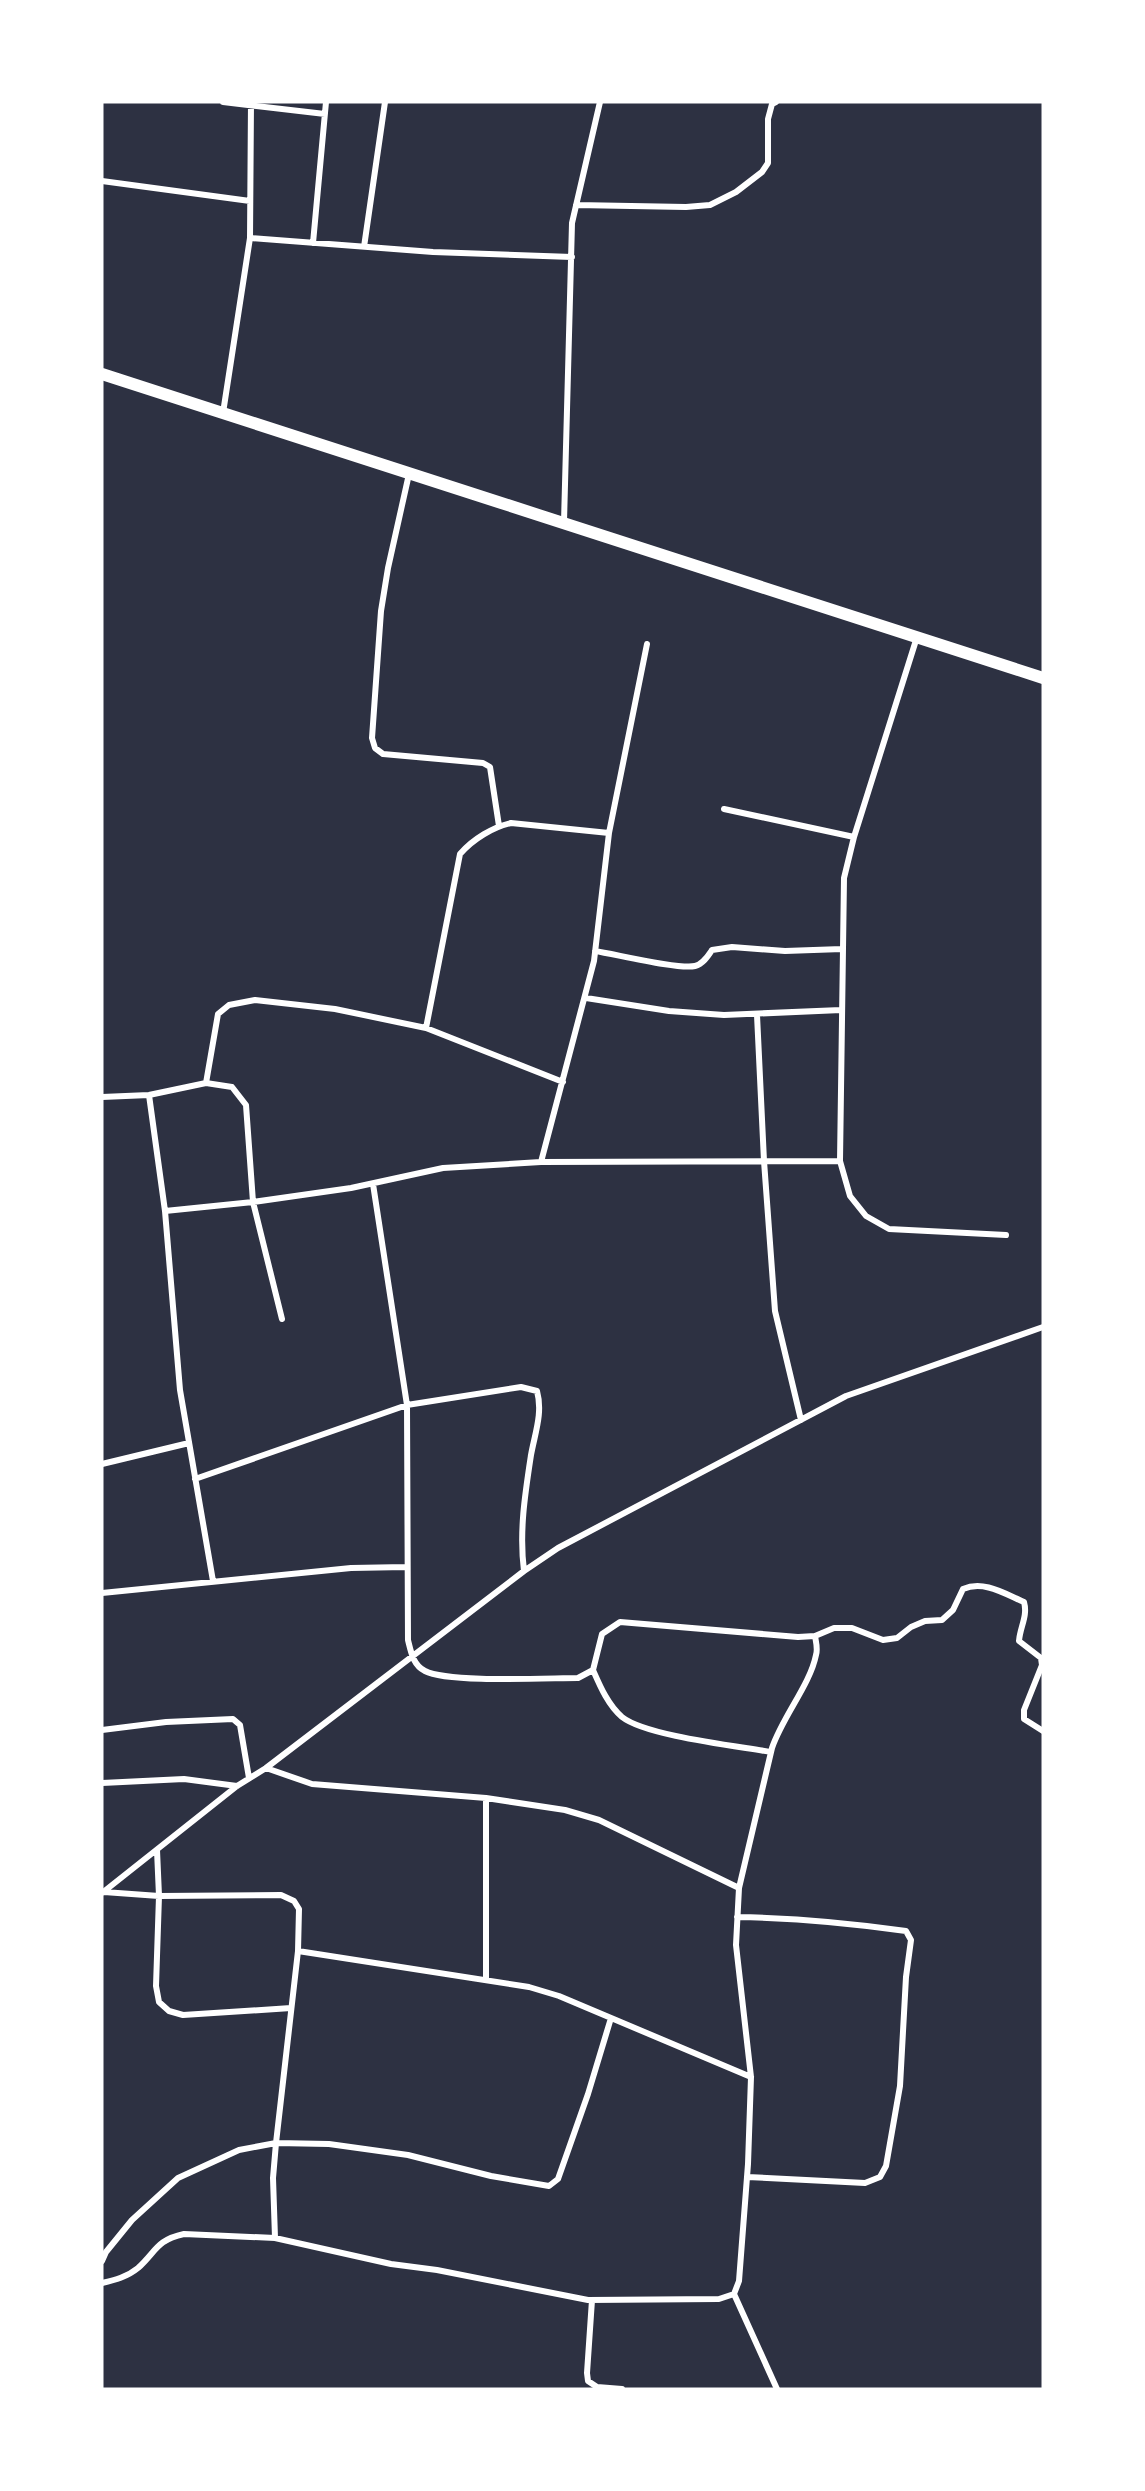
<svg xmlns="http://www.w3.org/2000/svg" width="1145" height="2491" font-family="'Roboto Condensed',sans-serif">
	<style>
		.lines { fill: none; stroke-linecap: round; stroke-linejoin: round }
		.minor { stroke: #fff; stroke-width: 6 }
		.secondary { stroke: #fff; stroke-width: 12 }
	</style>
	<rect width="100%" height="100%" fill="#2d3142"/>
	<g class="lines">
		<path class="minor" d="M223,102L325,114
			M102,181L250,201
			M576,205L686,207L710,205L736,192L762,172L768,163V119L772,104L776,102
			M250,238L433,252L572,257
			M313,243L326,102
			M364,247L385,102
			M223,413L250,238L251,102
			M409,474L388,568L381,611L372,738L375,748L383,754L483,763L490,767L499,826
			M564,522L572,223L600,102
			M917,637L854,837L844,878L840,1161L850,1196L866,1216L889,1229L1006,1235
			M724,809L854,837
			M595,951C615,954 679,970 695,966C703,964 708,956 712,950L732,947L785,951L842,949
			M586,998L669,1011L724,1015L841,1010
			M757,1015L764,1161L775,1311L801,1420
			M426,1028L460,854C473,839 493,827 511,823L609,833
			M206,1083L218,1014L229,1005L255,1000L335,1009L426,1028L563,1082
			M149,1095L165,1211L180,1390L213,1581
			M102,1097L149,1095L206,1083L232,1087L246,1105L253,1202L282,1319
			M541,1162L594,961L609,833L647,644
			M373,1184L407,1405L408,1640C411,1652 413,1665 425,1671C447,1683 548,1678 578,1678L593,1670L602,1634L620,1622L798,1637L815,1636L834,1628H852L883,1640L897,1638L911,1627L925,1621L942,1620L953,1610L963,1589C984,1580 1005,1594 1024,1602C1028,1616 1020,1627 1019,1641L1041,1658L1042,1665L1024,1710V1719L1043,1731
			M165,1211L253,1202L351,1188L443,1168L541,1162L840,1161
			M102,1464L189,1443
			M195,1479L407,1405L521,1387L537,1391C543,1413 535,1433 531,1455C525,1494 519,1532 524,1571
			M102,1593L351,1568L406,1567
			M593,1670C600,1686 608,1705 622,1717C646,1736 737,1746 771,1752
			M102,1730L166,1722L233,1719L240,1725L249,1778
			M266,1768L312,1784L486,1798L565,1810L599,1820L739,1888
			M102,1783L184,1779L237,1786
			M486,1798V1979
			M157,1850L159,1896L156,1986L159,2002L169,2011L183,2015L291,2008
			M104,1892L159,1896L281,1895L294,1901L299,1909L298,1951L276,2143L273,2178L275,2238
			M102,1893L237,1786L266,1768L524,1571L558,1548L846,1396L1043,1327
			M737,1917C793,1918 850,1923 906,1931L911,1940L906,1977L900,2086L886,2166L880,2177L865,2183L747,2177
			M298,1951L529,1987L559,1996L751,2077
			M102,2261L106,2252L132,2220L178,2178L239,2150L276,2143L329,2144L408,2155L491,2176L549,2186L558,2179L588,2094L611,2018
			M102,2283C115,2280 127,2277 138,2268C156,2252 156,2240 184,2234L275,2238L391,2264L437,2270L588,2300L719,2299L734,2294L739,2281L748,2164L751,2077L736,1945L739,1888L772,1748C783,1716 810,1685 816,1655C818,1649 816,1642 815,1636
			M734,2294L777,2389
			M592,2300L587,2373L588,2381L597,2387L622,2389"/>
		<path class="secondary" d="M102,374L1043,678"/>
	</g>
	<rect width="1145" height="2491" fill="none" stroke="#ffffff" stroke-width="207"/>
</svg>
